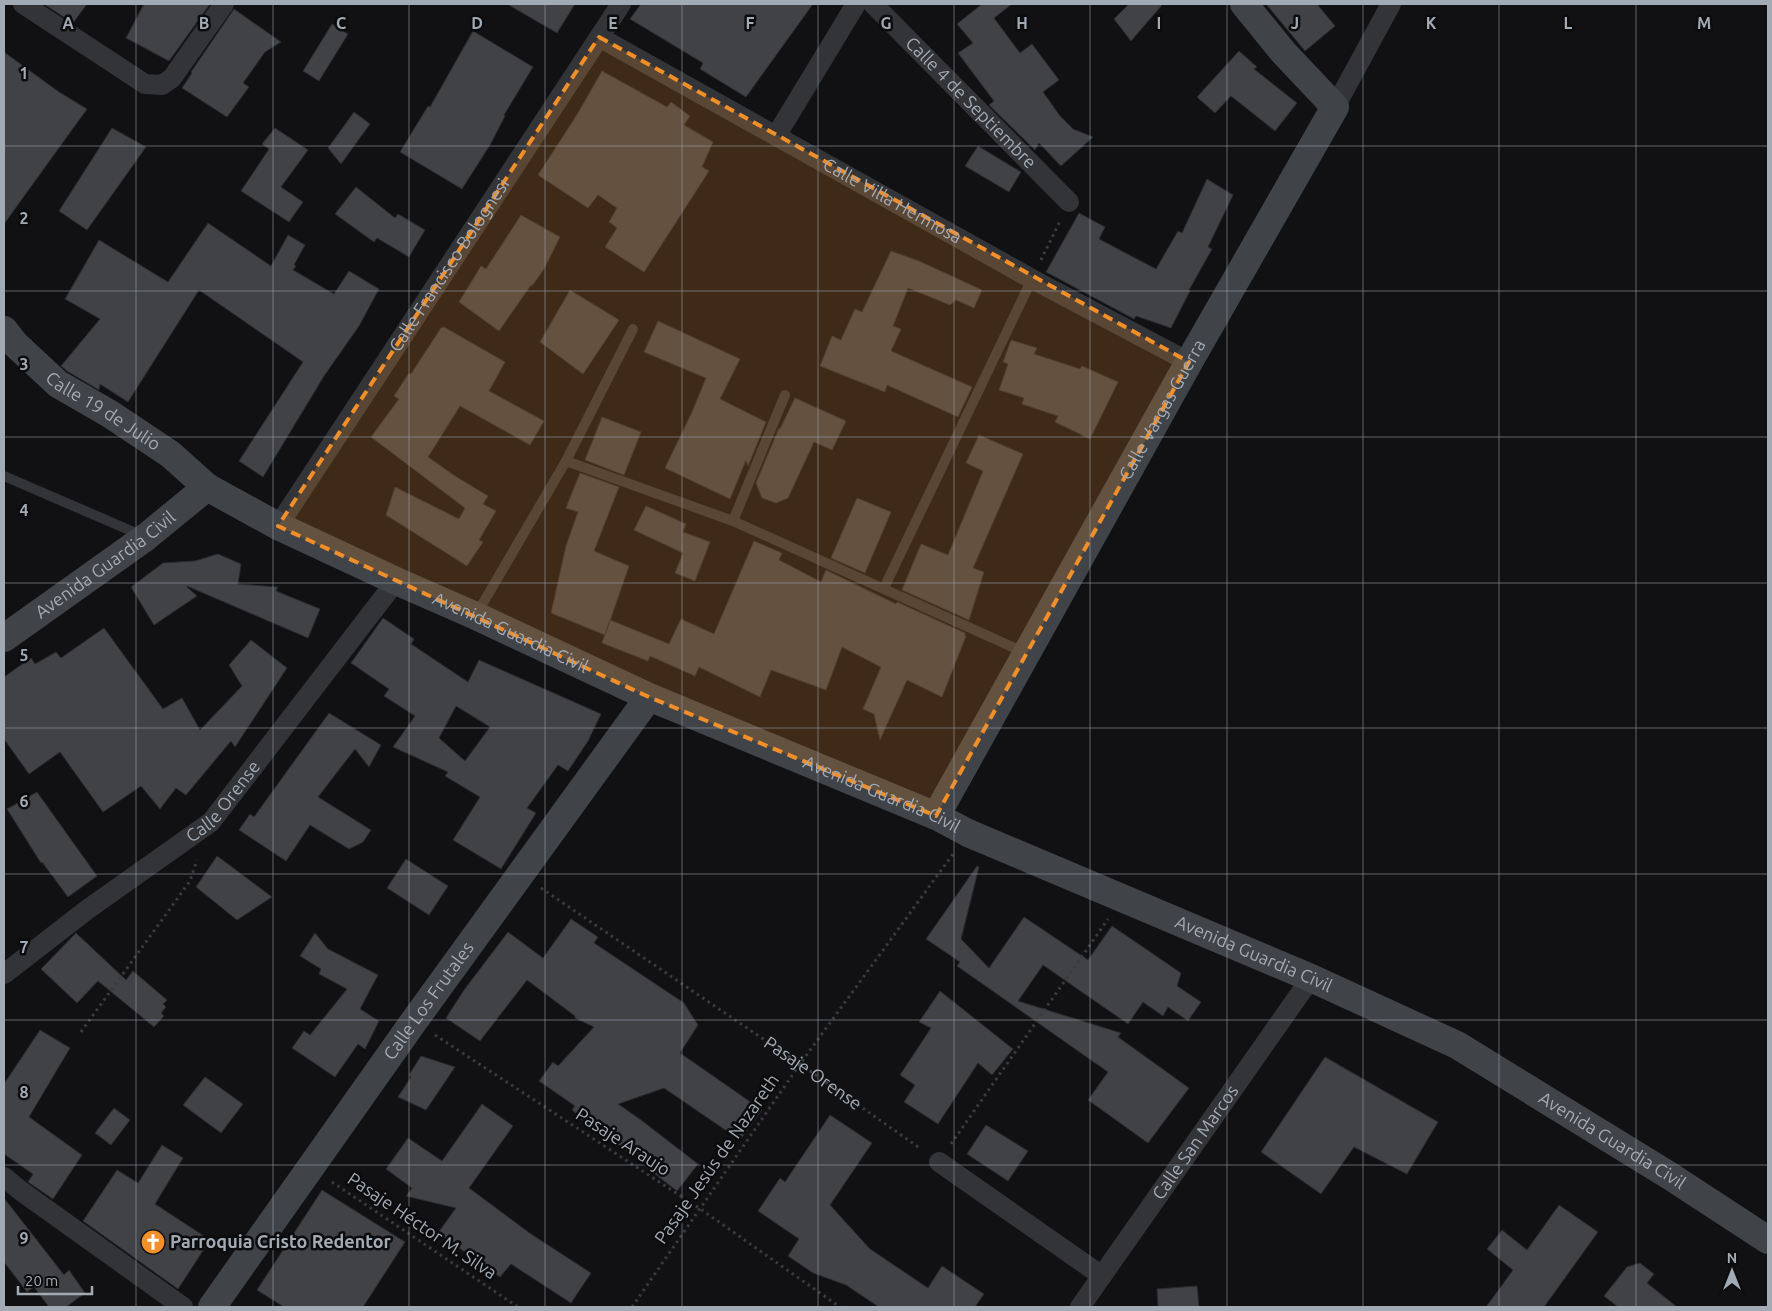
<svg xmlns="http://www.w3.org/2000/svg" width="1772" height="1311" font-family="Ubuntu,sans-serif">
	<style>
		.building { fill: #404246; stroke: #2b2c2f; fill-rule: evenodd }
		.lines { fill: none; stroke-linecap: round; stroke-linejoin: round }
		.path { stroke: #383b3f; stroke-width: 3; stroke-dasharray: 2.5 4; stroke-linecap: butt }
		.lane { stroke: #323438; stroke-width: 10 }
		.street { stroke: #323438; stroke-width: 20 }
		.secondary { stroke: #404348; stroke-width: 28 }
		.marked { fill: #f38f29; fill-opacity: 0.2; stroke: #f38f29; stroke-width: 4; stroke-dasharray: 10 6; stroke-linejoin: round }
		.grid { fill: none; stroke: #a2aab4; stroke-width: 1; stroke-opacity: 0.55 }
		.labels { text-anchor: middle; stroke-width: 5; stroke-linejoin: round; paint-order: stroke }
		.street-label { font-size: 18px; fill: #a2aab4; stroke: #0c0c0e }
		.poi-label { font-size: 18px; font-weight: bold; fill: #a2aab4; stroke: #0c0c0e; text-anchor: start }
		.grid-label { font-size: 16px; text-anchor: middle; font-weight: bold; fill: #a2aab4; stroke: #0c0c0e; stroke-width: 5; stroke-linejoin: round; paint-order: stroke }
	</style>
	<rect width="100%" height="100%" fill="#111113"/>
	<path class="building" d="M44,4H87L73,23Z
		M144,4H210L169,61L126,38Z
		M507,4H575L557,33Z
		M641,4H813L746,97L700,69L703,63L630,19Z
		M982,4H1012L994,18L1020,53L1032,44L1059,80L1043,92L1060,116L1073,129L1093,137L1061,166L1039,143L1035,150L989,105L994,101L958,53L973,43L957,24Z
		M1129,4H1163L1131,41L1114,19Z
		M1266,4H1317L1335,26L1305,51Z
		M234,9L281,42L265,52L243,83L249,87L227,117L182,88L192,73L191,72Z
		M332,24L348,34L319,81L303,71Z
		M473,31L533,67L504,115L505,116L490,145L462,189L400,152L428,106L430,107Z
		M1239,51L1257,67L1254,69L1297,103L1275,131L1231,96L1215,113L1197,97Z
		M4,52L59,92L87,109L4,224Z
		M602,71L667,107L671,102L690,116L684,125L713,142L702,167L709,171L644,272L605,247L617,228L609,222L617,208L598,195L588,208L538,175L578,113Z
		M354,112L370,124L341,164L328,148Z
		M112,128L146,147L87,230L59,211Z
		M275,128L308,150L281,187L303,202L289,222L241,191L269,149L262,144Z
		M978,146L1021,172L1009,192L965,166Z
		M1207,179L1233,195L1208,247L1212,249L1189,290L1190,291L1171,328L1136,316L1134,319L1046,272L1079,213L1105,227L1099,239L1156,269L1178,231L1182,233Z
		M356,187L395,218L398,214L425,230L409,257L377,238L374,242L335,214Z
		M521,215L560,237L544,269L532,286L531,285L499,331L459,302L481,266L486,269Z
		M208,223L271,266L288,235L305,245L294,265L296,266L293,270L334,294L349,271L379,289L359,326L324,376L263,477L239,461L303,362L199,290L128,402L100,384L99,390L67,371L61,366L100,319L65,299L99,240L168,282Z
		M891,251L919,261L982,290L974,308L956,300L950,305L908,288L893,326L901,329L891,351L972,387L958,417L887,385L885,392L820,366L832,336L841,340L855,309L862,312Z
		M570,290L619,320L583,374L540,342Z
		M658,321L740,359L720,399L766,422L748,466L746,460L730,499L665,468L693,410L706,378L644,352Z
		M444,327L505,362L489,391L544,421L530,445L460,406L428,457L455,476L488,496L483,504L496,511L479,540L483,542L467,566L386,515L395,487L459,519L465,508L371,437L399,399L394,396L409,373L411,374L441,328Z
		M1011,340L1037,348L1034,354L1080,369L1082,366L1118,382L1090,439L1055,422L1058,416L1022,404L1024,398L999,390L1008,364L1003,362Z
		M795,398L846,421L832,450L814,442L788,498L776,503L762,498L756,483L779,428L780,429Z
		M602,417L641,432L624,475L585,460Z
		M979,435L1023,454L973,568L984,572L969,620L902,590L921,544L948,555L983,471L966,463Z
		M580,473L619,487L594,551L629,566L605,635L551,613L566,546L578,512L566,508Z
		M857,498L891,512L865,573L831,558Z
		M646,506L686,524L683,532L710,542L695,581L675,573L683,553L634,530Z
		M754,541L782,553L779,560L821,582L826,570L896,604L897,602L965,633V636H966L942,697L907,680L880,740L874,714L863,709L881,667L842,647L826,690L771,670L760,697L699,667L695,676L650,656L648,661L602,643L610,620L669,644L681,619L714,634Z
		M218,554L241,564L238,584L278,587L276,591L320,609L308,638L187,586V587L197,596L154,625L131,587L163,563L195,561Z
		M383,618L414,639L411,644L468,682L479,660L601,714L588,741L568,771L558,765L527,808L536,813L501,869L453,840L480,797L445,776L448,772L393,747L415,716L384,696L389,689L351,663ZM456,706L490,727L465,761L439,738Z
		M104,628L163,709L182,698L200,730L242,686L229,665L251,640L287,668L235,747L231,741L186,795L176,788L160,809L141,786L103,812L60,752L29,774L4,739V677L31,658L35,664L56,652L61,658Z
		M329,713L381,745L369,767L355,749L318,797L371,830L363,842L349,849L310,825L286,861L239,830L250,814L254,817Z
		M37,792L97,876L68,897L42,862L41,863L7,809Z
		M217,856L228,864L272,897L237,920L196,887Z
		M406,859L448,886L429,915L387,888Z
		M977,866L979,867L961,939L989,968L1024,917L1088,960L1112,926L1181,973L1177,986L1201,1002L1188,1021L1168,1007L1163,1016L1143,1002L1128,1024L1043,965L1018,1001L1121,1033L1118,1037L1189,1088L1148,1143L1088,1100L1108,1072L957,966L960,962L926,939Z
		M571,919L598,937L594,943L684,1003L698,1025L680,1053L762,1110L740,1140L664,1088L618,1104L641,1120L698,1164L677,1191L645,1166L646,1164L575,1115L576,1113L572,1110L575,1106L539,1081L553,1062L558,1066L594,1027L575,1018V1016L527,980L480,1041L446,1018L464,990L508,932L543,958Z
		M76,933L126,980L133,971L167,1000L163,1004L166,1007L161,1013L164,1016L154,1027L98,981L77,1003L41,969Z
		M315,933L328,949L378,975L360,1009L379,1021L365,1049L358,1044L335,1077L292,1048L304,1031L310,1035L347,989L319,974L321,969L300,956Z
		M940,991L1013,1049L992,1075L978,1063L938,1124L904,1102L915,1085L900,1075L931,1028L919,1022Z
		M40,1030L70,1048L29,1117L82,1155L53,1199L28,1182L33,1174L4,1154V1084Z
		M421,1056L455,1067L426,1110L398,1097L411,1077L409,1075Z
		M1325,1057L1438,1122L1407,1174L1354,1147L1321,1194L1261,1152Z
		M205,1077L243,1104L221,1133L183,1105Z
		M482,1104L513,1126L469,1188L531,1234L591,1273L571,1303L511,1264L500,1277L438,1233L456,1208L406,1196L412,1188L386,1169L408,1138L442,1161Z
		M114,1108L130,1120L111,1145L95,1133Z
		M830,1115L872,1143L830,1205L870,1249L928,1288L942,1266L984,1294L975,1307H879L846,1285L813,1273L788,1256L799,1239L758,1211L780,1178L785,1182Z
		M986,1125L1028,1151L1008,1181L967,1154Z
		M162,1145L183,1158L155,1204L210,1240L178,1289L83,1221L117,1170L138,1183Z
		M322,1190L405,1242L363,1307H284L257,1290Z
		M4,1198L64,1275L69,1270L85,1293L66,1307H49L34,1287L27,1292L4,1262Z
		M1559,1205L1598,1232L1544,1307H1486L1513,1270L1487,1249L1502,1230L1527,1250Z
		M1640,1263L1654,1274L1647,1283L1677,1307H1618L1604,1296L1627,1267Z
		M1197,1286L1199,1307H1158L1157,1289Z"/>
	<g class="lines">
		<g class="path">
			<path d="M1041,260L1060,221"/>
			<path id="s1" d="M541,888L800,1064L921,1149"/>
			<path d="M81,1032L190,881L197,860"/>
			<path d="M435,1035L699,1208L840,1307"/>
			<path d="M951,1144L1108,919"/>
			<path d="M332,1182L518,1307"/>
			<path d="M632,1307L800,1064L953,854"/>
		</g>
		<path class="lane" d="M566,461L733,521L1026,653
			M4,476L143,536
			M733,521L785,395
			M884,588L1032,279
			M476,615L566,461L633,329"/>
		<g class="street">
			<path d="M23,4L145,84L162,85L172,78L224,4"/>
			<path id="s2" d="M873,4L1069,202"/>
			<path id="s3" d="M599,37L1032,279L1189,362"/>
			<path d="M1335,107L1391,4"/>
			<path d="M776,136L856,4"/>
			<path id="s4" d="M278,526L621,4"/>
			<path id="s5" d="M4,974L88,909L211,822L396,581"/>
			<path d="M939,1162L1102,1276"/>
			<path d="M4,1177L21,1191L183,1307"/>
			<path id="s6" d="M1080,1307L1311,978"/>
		</g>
		<g class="secondary">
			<path id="s7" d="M4,330L15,344L58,384L110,414L170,454L207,487L278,526L396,581L476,616L649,697L936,816L968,833L1311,978L1457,1045L1670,1176L1768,1240"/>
			<path id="s8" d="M4,638L146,537L207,487"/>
			<path id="s9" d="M936,816L1189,362L1335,107L1284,53L1244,4"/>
			<path id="s10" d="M212,1307L414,1021L649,697"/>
		</g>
	</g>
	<path class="marked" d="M599,37L1189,362L936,816L649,697L278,526Z"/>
	<path class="grid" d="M136,4V1307M273,4V1307M409,4V1307M545,4V1307M682,4V1307M818,4V1307M954,4V1307M1090,4V1307M1227,4V1307M1363,4V1307M1499,4V1307M1636,4V1307M4,146H1768M4,291H1768M4,437H1768M4,583H1768M4,728H1768M4,874H1768M4,1020H1768M4,1165H1768"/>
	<defs>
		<symbol id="church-disc" viewBox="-11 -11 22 22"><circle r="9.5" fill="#f38f29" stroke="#0c0c0e"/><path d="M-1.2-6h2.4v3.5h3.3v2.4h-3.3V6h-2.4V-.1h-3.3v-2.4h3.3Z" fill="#fff"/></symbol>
	</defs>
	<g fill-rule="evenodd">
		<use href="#church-disc" x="139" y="1228" width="28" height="28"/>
	</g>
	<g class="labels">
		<g class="street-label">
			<text dy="6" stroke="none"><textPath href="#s2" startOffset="139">Calle 4 de Septiembre</textPath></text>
			<text dy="6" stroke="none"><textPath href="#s3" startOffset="336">Calle Villa Hermosa</textPath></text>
			<text dy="6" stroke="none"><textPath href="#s4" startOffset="312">Calle Francisco Bolognesi</textPath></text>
			<text dy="6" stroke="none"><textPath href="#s9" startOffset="465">Calle Vargas Guerra</textPath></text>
			<text dy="6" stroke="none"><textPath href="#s7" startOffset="129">Calle 19 de Julio</textPath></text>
			<text dy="6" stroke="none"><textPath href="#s8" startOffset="125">Avenida Guardia Civil</textPath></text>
			<text dy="6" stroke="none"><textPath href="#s7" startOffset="595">Avenida Guardia Civil</textPath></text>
			<text dy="6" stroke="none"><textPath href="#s7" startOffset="1000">Avenida Guardia Civil</textPath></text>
			<text dy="6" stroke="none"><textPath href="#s5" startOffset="280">Calle Orense</textPath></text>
			<text dy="6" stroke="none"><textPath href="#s7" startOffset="1405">Avenida Guardia Civil</textPath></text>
			<text dy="6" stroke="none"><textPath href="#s10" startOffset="375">Calle Los Frutales</textPath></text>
			<text dy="6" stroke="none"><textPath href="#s1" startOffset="329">Pasaje Orense</textPath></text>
			<text dy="6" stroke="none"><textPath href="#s7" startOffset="1810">Avenida Guardia Civil</textPath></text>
			<text transform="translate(623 1142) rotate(33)" y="6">Pasaje Araujo</text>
			<text dy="6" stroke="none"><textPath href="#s6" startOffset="201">Calle San Marcos</textPath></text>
			<text transform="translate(717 1159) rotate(-55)" y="6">Pasaje Jesús de Nazareth</text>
			<text transform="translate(422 1226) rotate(34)" y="6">Pasaje Héctor M. Silva</text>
		</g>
		<g class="poi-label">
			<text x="170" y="1248">Parroquia Cristo Redentor</text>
		</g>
	</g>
	<g class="grid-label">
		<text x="68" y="29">A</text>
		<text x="204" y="29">B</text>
		<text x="341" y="29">C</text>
		<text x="477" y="29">D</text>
		<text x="613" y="29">E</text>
		<text x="750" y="29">F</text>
		<text x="886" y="29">G</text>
		<text x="1022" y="29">H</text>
		<text x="1159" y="29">I</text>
		<text x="1295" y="29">J</text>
		<text x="1431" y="29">K</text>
		<text x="1568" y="29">L</text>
		<text x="1704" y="29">M</text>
		<text x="24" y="79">1</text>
		<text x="24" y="224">2</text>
		<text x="24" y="370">3</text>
		<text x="24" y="516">4</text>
		<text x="24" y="661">5</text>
		<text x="24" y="807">6</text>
		<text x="24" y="953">7</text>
		<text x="24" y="1098">8</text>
		<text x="24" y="1244">9</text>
	</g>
	<rect width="1772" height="1311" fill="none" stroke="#a2aab4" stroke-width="10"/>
	<g transform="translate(1732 1271)" stroke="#0c0c0e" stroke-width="4" paint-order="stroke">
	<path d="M0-4L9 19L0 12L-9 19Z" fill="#a2aab4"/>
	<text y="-8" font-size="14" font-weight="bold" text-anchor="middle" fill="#a2aab4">N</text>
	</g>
	<path d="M18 1286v8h74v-8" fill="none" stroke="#a2aab4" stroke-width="2.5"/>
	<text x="25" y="1286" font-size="15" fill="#a2aab4" stroke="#0c0c0e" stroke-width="4" paint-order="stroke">20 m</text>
</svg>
